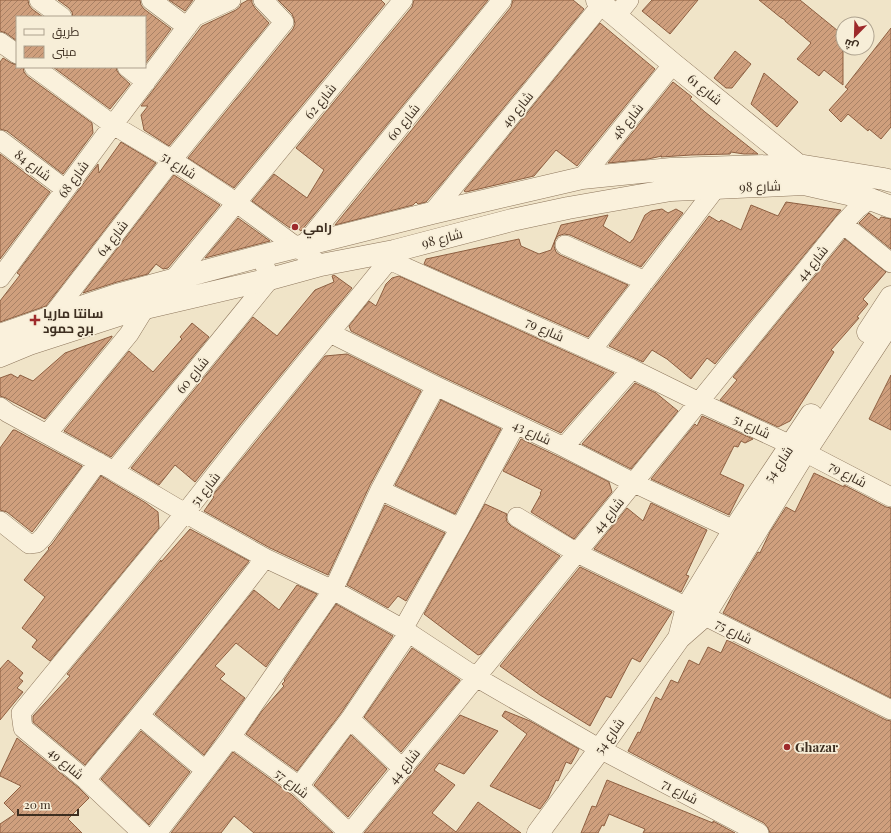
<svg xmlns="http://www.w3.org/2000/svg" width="891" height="833" font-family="'Playfair Display',Cairo,serif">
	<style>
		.building { fill: url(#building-hatch); stroke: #8d5f41 }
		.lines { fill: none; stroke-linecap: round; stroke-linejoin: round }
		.minor-casing { stroke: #8d765c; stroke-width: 20 }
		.tertiary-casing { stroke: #8d765c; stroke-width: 23 }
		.minor { stroke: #faf1dc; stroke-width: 19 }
		.tertiary { stroke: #faf1dc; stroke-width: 22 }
		.poi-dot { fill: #9e2a2b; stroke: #f7eed8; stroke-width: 1.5 }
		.labels { text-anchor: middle; stroke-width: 3.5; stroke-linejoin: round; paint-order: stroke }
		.street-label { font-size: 13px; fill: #3d2e20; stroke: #f7eed8 }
		.poi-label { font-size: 13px; font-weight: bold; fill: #3d2e20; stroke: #f7eed8; text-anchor: start }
	</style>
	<defs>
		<pattern id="building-hatch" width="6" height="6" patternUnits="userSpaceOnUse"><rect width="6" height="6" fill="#cf9f7d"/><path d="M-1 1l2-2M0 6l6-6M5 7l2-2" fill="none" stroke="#a98266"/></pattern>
	</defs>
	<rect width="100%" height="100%" fill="#f0e4c8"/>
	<path class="building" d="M0,0H28L29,5L32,9L43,17H17V41L6,33L0,31Z
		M58,0H140L141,5L144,9L171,29L145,64V17H73L72,12L69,8Z
		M169,0H193L185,11Z
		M248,0H252V3L255,8L269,23L169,146L144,130L141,115L148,106H141L202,26L236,10L240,7L241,4Z
		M278,0H381L385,4L234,188L188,158L293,29L295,24L294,19L292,14Z
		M414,0H488L301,231L293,225L290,228L252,201L274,174L307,198L324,170L296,148L412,7Z
		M513,0H573L584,9L439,187L426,202L418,204L416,202L413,205L335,225L511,7Z
		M652,0H698L670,34L642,11Z
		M759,0H800L843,35V85L824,70L819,76L797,59L811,43L785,21V20L780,17Z
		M600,23L655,69L577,166L556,150L534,176L466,192L464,191Z
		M891,28V127L881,139L869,129L868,131L848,114L841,122L829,110L848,89L845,87Z
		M735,51L751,64L732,88H726L714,78Z
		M3,58L11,63L17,65V67H23L24,72L27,76L92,123L93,133L63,174L7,131L0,129V62Z
		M53,67H116L117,71L120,75L130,84L110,109Z
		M764,73L798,102L777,127L751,104Z
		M673,82L692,97L690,99L705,112L758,154H744L731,152L730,154L691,155L661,157L662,156L648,159L608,163Z
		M121,142L156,163L46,306L0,322V301L20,275L17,273L98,164L99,173Z
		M0,154L50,192L0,259Z
		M174,175L220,205L168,268L163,269L156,264L148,274L117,282L83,293Z
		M786,202L841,210L715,364L707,358L691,379L667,359L652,350L643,362L609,346L709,216L719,222L721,220L741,230L751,205L778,216Z
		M662,209L668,213L676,209L683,213L641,267L570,235L564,234L558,236L555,240L554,246L556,252L560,255L628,285L588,337L424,264L426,259L519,239L521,246L539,254L551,250L561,225L608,215L603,226L630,243L632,240H633L645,215L651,211Z
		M869,213L879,220L881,217L891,219V249L859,223Z
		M238,218L270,241L205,258Z
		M845,239L886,272L863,299L868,304L857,317L859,318L831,350L834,352L790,421L778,427L720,400L737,380L733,377Z
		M334,275L352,288L240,425L195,482L175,465L159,485L131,468L253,317L277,336L315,290L334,282L332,276Z
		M399,276L614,373L561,433L441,376L351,331L349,326L369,301L376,306L386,284L392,278Z
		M192,323L209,337L111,457L64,431L129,351L153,372L182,339L180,337Z
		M112,336V337L45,419L11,401L6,398L0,396V378L11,374L18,378L20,375L33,381L65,353Z
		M347,354L421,391L370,485L328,575L270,548L204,511L214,497L212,496L325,356Z
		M891,375V430L869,419Z
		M635,383L656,393L678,411L631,469L582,444Z
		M441,400L501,429L455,514L395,485Z
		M702,416L753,439L745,443L741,441L738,447L734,446L720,474L744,485L729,515L651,479L695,424L697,426Z
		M13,430H15L82,466L32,532L7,512L0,510V448Z
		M521,439L559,457L609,482L612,492L574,539L531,512L541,494L540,493L542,490L503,471Z
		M814,473L844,487V485L886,507L891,508V698L723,613L735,590L758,552L760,553L770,532L786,507L795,512Z
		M101,476L146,503L158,512L159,528L50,661L32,647L37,640L22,628L45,597L24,580L49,549L48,548L52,544Z
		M651,503L707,530L686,575L689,576L681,592L594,549L627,508L643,521Z
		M485,504L507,514L506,517L507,522L511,526L560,556L481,654L478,655L424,614Z
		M385,505L445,533L406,601L398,596L388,608L347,585Z
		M190,529L249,561L168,663L85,765L33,722V716L70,676L67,674L161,560V562Z
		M580,567L672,612L640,662L632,658L611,698L606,696L590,726L540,695L500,666Z
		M297,585L317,594L266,667L236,643L215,666L225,674L220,679L245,698L222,730L204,755L155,714L254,590L279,610Z
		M336,604L393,636L341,713L297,771L246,734L262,711L284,686L282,684L285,681L284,680Z
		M727,640L886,720L891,721V833H770L768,828L764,823L628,751L638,732L640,733L656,697L661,700L671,680L678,683L689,660L699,665L708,647L721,653Z
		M412,648L460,680L401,752L364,717Z
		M8,660L23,673L19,678L23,681L17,688L23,692L0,720V669Z
		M505,711L530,721L579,749L571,764L566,762L558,781L556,780L548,798L540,809L490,786L527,734L502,716Z
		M460,715L498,731L464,774L439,763L434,770L455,785L432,813L456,832L478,802L521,833H364Z
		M141,731L190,772L149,825L101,779Z
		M351,735L387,769L348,817L314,785Z
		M17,738L79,788L89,798L68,819L82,833H0V824L15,814L4,803L21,786L0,776V774Z
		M233,752L292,795L333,833H254L234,816L221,833H171Z
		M607,780L713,823V821L735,833H643L645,829L609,814L604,826L602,825L598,833H581L592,806L596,807Z"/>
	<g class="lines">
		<defs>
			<path id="minor" d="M39,0L62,17
				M151,0L187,27
				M196,16L231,0
				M616,16L629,0
				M0,42L17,54
				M34,67L113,125L172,160L237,203L321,265
				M127,67L146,82
				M0,140L65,189
				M582,178L673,64
				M432,213L602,4
				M843,224L891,263
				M304,245L502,0
				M565,245L645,281
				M389,260L632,369L699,402L791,445L891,497
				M0,278L113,125L207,0
				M172,281L403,0
				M51,317L172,160L284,22L263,0
				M330,333L436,386L564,447L634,483L734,530
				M592,350L716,188
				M0,407L8,413L114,471L185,513L265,558L333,590L403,629L476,677L600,749L759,833
				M47,434L129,334L145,308
				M564,447L632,369
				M114,471L270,279L261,256
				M380,490L460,528
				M517,517L577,553L687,607L891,710
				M0,521L29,544L37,543L43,537L98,462
				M403,629L460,528L516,424
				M140,716L205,770
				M350,719L402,768
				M231,737L299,786L349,833
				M86,780C147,707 207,634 265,558
				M299,786L350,719L409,632
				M142,833L86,780L23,728L21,713L185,513L249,432L389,260L394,251
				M157,833L231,737L333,590L380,490L436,386
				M350,833L843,224L857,209L870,199"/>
			<path id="tertiary" d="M597,0L673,64L798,165L800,171
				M868,332L891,297
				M0,335L51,317L120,294L261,256L432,213L582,178L671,169L798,165L884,179L891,181
				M0,356L29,344L128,312L270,279L321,265L394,251L512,220L568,208L671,190L804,184L870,199L891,207
				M679,638L687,607L734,530L811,415
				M538,833L600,749L679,638L704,616L805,452L891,321"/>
		</defs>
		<use href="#minor" class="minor-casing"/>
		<use href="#tertiary" class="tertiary-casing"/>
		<use href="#minor" class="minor"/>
		<use href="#tertiary" class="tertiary"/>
	</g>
	<g class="poi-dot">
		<circle cx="295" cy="227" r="4"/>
		<path d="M33 314h4v4h4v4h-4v4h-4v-4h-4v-4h4z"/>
		<circle cx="787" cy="747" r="4"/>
	</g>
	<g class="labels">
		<g class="street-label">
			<text transform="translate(705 89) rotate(39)" y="5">شارع 61</text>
			<text transform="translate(320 101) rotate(-51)" y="5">شارع 62</text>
			<text transform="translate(517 109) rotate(-51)" y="5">شارع 49</text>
			<text transform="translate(627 121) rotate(-51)" y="5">شارع 48</text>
			<text transform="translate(403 122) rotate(-51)" y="5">شارع 60</text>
			<text transform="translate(33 165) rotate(37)" y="5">شارع 84</text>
			<text transform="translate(179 165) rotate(33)" y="5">شارع 51</text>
			<text transform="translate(73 179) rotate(-54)" y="5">شارع 68</text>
			<text transform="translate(760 186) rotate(-2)" y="5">شارع 98</text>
			<text transform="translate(112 238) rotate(-52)" y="5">شارع 64</text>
			<text transform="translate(442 238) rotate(-15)" y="5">شارع 98</text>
			<text transform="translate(812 263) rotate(-51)" y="5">شارع 44</text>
			<text transform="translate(545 329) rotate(24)" y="5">شارع 79</text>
			<text transform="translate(192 375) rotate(-51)" y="5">شارع 60</text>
			<text transform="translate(752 426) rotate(25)" y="5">شارع 51</text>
			<text transform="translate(532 432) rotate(25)" y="5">شارع 43</text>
			<text transform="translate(778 464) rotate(-56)" y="5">شارع 54</text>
			<text transform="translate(848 474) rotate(28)" y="5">شارع 79</text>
			<text transform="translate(205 489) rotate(-52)" y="5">شارع 51</text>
			<text transform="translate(608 515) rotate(-51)" y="5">شارع 44</text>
			<text transform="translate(734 631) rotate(27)" y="5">شارع 75</text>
			<text transform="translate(609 736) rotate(-54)" y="5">شارع 54</text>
			<text transform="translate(66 763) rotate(40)" y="5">شارع 49</text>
			<text transform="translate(404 766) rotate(-51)" y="5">شارع 44</text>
			<text transform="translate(292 783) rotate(38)" y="5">شارع 57</text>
			<text transform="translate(680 791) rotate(28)" y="5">شارع 71</text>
		</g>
		<g class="poi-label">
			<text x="303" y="232">رامي</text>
			<text x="43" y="318">سانتا ماريا<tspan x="43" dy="15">برج حمود</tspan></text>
			<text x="795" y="752">Ghazar</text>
		</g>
	</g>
	<rect x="16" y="16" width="130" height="52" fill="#f7eed8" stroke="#ada18e"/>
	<rect x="24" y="29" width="20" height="6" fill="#faf1dc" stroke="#ada18e"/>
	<text x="52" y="36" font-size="12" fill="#3d2e20">طريق</text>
	<rect x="24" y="46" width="20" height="12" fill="url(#building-hatch)" stroke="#ada18e"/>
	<text x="52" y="56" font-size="12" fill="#3d2e20">مبنى</text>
	<g transform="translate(855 36) rotate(203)"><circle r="19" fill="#f7eed8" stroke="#ada18e"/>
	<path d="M0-3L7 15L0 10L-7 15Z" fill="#9e2a2b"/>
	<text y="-6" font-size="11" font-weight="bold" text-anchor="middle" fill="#3d2e20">ش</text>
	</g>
	<path d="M18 809v6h60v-6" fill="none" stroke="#3d2e20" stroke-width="2"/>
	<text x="24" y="809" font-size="12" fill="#3d2e20" stroke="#f7eed8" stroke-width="3" paint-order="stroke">20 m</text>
</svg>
